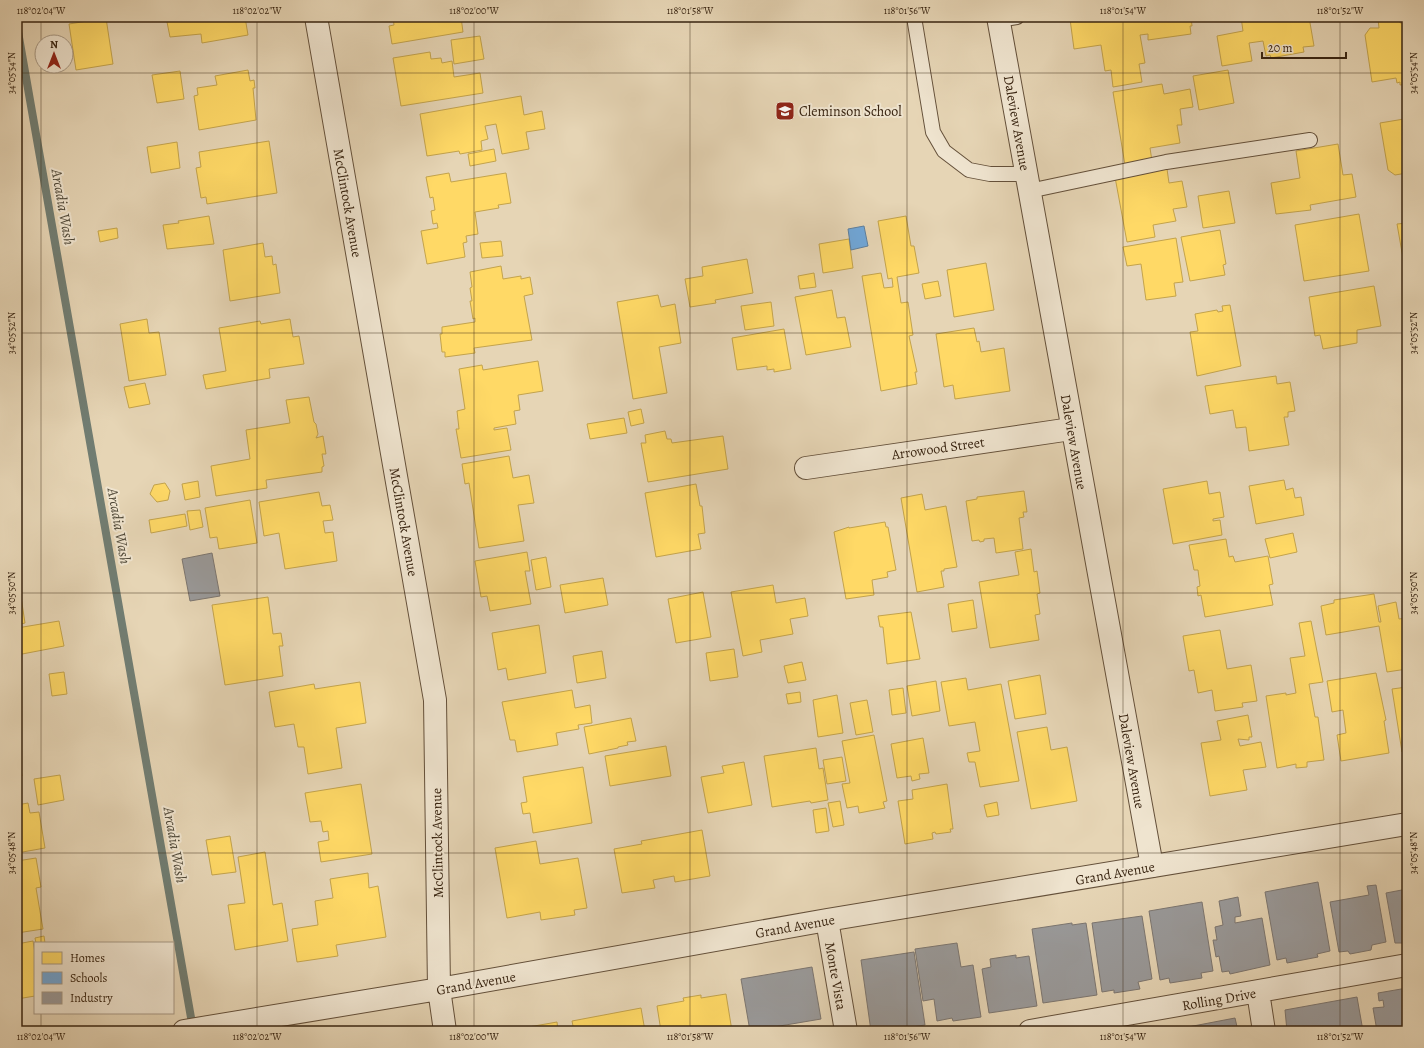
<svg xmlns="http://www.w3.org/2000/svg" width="1424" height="1048" font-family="Alegreya,serif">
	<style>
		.homes { fill: #ffd966; stroke: #c3a34c }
		.schools { fill: #6fa8dc; stroke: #5e809f }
		.industry { fill: #999; stroke: #7c7670 }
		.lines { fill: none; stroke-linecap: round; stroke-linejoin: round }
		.stream { stroke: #717d72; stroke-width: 8 }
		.service-casing { stroke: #64503a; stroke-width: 16 }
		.minor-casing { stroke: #64503a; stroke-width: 24 }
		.tertiary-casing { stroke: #64503a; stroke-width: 24 }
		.service { stroke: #efe4cf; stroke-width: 14 }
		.minor { stroke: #efe4cf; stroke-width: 22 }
		.tertiary { stroke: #efe4cf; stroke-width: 22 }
		.ticks { fill: none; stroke: #382411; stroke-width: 1; stroke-opacity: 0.45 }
		.labels { text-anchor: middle; stroke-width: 4; stroke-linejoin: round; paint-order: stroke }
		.poi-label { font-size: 14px; fill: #382411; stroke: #efe4cf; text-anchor: start }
		.street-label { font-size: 14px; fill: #382411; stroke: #efe4cf }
		.water-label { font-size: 15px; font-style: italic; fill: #504939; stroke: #efe4cf }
		.neatline { fill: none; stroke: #382411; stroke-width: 1.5 }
		.ticks-label { font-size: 10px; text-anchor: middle; fill: #382411 }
	</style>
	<rect width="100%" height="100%" fill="#e6d5b5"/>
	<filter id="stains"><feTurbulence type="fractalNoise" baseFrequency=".005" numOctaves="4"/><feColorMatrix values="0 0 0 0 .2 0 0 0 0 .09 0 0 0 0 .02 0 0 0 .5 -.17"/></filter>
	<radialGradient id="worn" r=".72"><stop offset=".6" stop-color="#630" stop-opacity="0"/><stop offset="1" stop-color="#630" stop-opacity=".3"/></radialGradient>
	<path class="homes" d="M166,17H245L248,35L202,43L201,34L170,37Z
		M393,17H461L463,32L392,44L389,26L394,25Z
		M1081,17H1191L1192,26H1190L1191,34L1148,40V34L1140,35L1145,63L1139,64L1142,82L1113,87L1111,70L1105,71L1101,45L1074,49L1070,19Z
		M1241,17H1309L1314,46L1303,47L1304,52L1271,58L1270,55L1266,56L1263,41L1249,43L1252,61L1222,66L1217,36L1243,31Z
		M1399,17L1400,23L1407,22V84L1400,85V82L1397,83L1396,78L1372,82L1365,35L1370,28H1379L1378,19Z
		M106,18L113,64L76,70L69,24Z
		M480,36L484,59L454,64L451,40Z
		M430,52L431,59L441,58L442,63L452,61L454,77L480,73L483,93L401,106L393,58Z
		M248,70L250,81L254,80L255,88H253L256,120L199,130L194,96L198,95L197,88L217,85L215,76Z
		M1228,70L1234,103L1199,110L1193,76Z
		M180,71L184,99L157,103L152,75Z
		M1162,84L1164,94L1190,89L1193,107L1180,109L1182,125H1177L1180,143L1150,148L1152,161L1125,165L1113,92Z
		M521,96L524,115L542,111L545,129L526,132L529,149L502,154L496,124L485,126L488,139L481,141L482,150L460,154L459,151L427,156L420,114Z
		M1405,110H1407V173L1395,175L1388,170L1380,123L1404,119Z
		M269,141L277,193L207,204L206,197L201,198L196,168L201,167L199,152Z
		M177,142L180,168L151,173L147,147Z
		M1338,144L1343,175L1352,174L1356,197L1310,205L1311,210L1276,214L1271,183L1300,178L1296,151Z
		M494,149L496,161L470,166L468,154Z
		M1167,169L1169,183L1182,181L1187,207L1173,209L1176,221L1153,225L1155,237L1127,242L1115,177Z
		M449,173L451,182L506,173L511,203L498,205L499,208L475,212L478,234L466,236L467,242L463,243L465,257L427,264L421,231L438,228L437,223L433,224L431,211L435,210L433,197L430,198L426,177Z
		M1229,191L1235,223L1203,228L1198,196Z
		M1359,214L1369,271L1304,281L1295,225Z
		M209,216L214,244L167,249L163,225L179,223L178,221Z
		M906,216L911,246H914L919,273L897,277L901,303L908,302L913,335L909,336L917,372H915L917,384L881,391L862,276L881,273L884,288L893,287L892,278L888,279L878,221Z
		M1407,223V281L1397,224Z
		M117,228L118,238L100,242L98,231Z
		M1220,230L1226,264L1223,265L1225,275L1190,281L1181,237Z
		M1176,238L1183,282L1174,283L1176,296L1146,300L1141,264L1127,266L1123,247Z
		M849,239L853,268L823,273L819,244Z
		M501,241L503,256L482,258L480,243Z
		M263,243L265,257L272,256L273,265L276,264L280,293L230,301L223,250Z
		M747,259L753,293L715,300L716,303L690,307L685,279L703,276L702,267Z
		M986,263L994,310L954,317L947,270Z
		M501,266L503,279L521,276V279L530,277L533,294L524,296L532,340L474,348L475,353L445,357V352H442L440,334H442V327L475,322V318L473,319L470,301H472L470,288L472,287L470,272Z
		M814,273L816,287L800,289L798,276Z
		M938,281L941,296L925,299L922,284Z
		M1374,286L1381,326L1357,330V343L1323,349L1320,335L1315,336L1309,297Z
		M832,290L837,318L845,317L851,347L806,355L795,297Z
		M658,295L661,307L675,304L681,343L659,347L667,393L633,399L617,302Z
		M771,302L774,326L745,330L741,306Z
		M1230,305L1241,366L1197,376L1190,332L1198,331L1195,314L1217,310L1218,312L1223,311L1222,306Z
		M147,319L149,333L159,332L166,375L129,381L120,324Z
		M290,319L293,337L299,336L304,364L269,369L270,378L206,389L203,375L226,371L219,328L260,321L261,324Z
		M974,328L977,342L979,341L981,352L1004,348L1010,391L955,399L953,385L944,387L936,334Z
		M784,329L791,369L774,372V369L767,370V366L737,370L732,338Z
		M1403,342H1407V367Z
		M538,361L543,391L518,395L520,410L514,411L516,424L494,428V430L507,428L511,450L461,458L456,429H459L457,411L465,409L459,369L482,365L483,370Z
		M1276,376L1277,384L1290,382L1295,411L1288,412V417H1284L1289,445L1249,451L1246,427L1236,428L1233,410L1210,414L1205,386Z
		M145,383L150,404L129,408L124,387Z
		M309,397L314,422L316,424L318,434L316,438L323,436L326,454H322L324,466L322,467V472L266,480L267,488L216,496L211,466L250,459L246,430L290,423L286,400Z
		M641,409L644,423L631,426L628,412Z
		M624,418L627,433L590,439L587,424Z
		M665,431L667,439H671L672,443L723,436L728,469L648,482L641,443H646L645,435Z
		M509,456L513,478L529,475L534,503L518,505L524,541L479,548L469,483L465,484L462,464Z
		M1284,480L1286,490L1293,488L1295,498L1301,497L1304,515L1256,524L1249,486Z
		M198,481L200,497L185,500L182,484Z
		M1207,481L1209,494L1220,492L1224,517L1213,519V521L1220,520L1222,535L1173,544L1163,489Z
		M165,483L170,491L168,500L157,502L150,494L154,485Z
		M696,484L700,506H702L705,533L698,534L701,549L656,557L645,493Z
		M1024,491L1027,512H1023L1024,517L1019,518L1023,549L996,553L994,538L984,539V541L980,542L979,540L972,541L966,501L977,499V497Z
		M319,492L322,506L330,505L333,520L323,521L325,533L333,532L337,561L285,569L279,533L264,536L259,502Z
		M922,494L925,510L946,506L957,567L944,569V571H941L944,587L917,592L901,498Z
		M250,500L257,543L219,549L217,537L210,538L205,508Z
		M200,510L203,527L190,530L187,511Z
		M185,514L187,526L151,533L149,520Z
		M885,522L886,527H888L896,570L887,572L888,577L872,580L874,595L846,599L834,532L849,527V528Z
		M1293,533L1297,552L1270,558L1265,539Z
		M1226,539L1229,557L1233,556L1235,562L1268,556L1273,584L1269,585L1273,605L1205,617L1201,595L1198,596L1197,587L1200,586L1198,570H1194L1189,545Z
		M1031,549L1034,572L1037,571L1040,593L1037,594L1040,614L1035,615L1039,640L990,648L979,582L1019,575L1015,552Z
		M527,552L530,571H525L531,604L490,611L487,596L481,597L475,561Z
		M546,557L551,587L536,590L531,560Z
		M603,578L608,605L565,613L560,585Z
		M773,585L776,603L805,598L808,616L790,619L793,634L760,640L762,652L743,656L731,592Z
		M703,592L711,637L676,643L668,599Z
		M1374,594L1379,622H1381L1378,606L1396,602L1399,619L1407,618V669L1387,672L1379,626L1326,635L1321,606L1334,603V600Z
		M21,597L25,623L17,625V598Z
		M268,597L273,634L281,633L283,646H279L283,676L225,685L212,605Z
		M973,600L977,628L952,632L948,604Z
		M911,612L920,659L887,664L883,627H880L878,616Z
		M59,621L64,646L17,655V628Z
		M1311,621L1323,682L1309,684L1315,717H1318L1324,760L1307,762V767L1296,768V764L1277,768L1266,696L1286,693V695L1296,693L1290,658L1305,656L1299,623Z
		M539,625L546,673L508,680L506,668L498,670L492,633Z
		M1220,630L1227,669L1251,665L1257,701L1242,703L1243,707L1215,711L1212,690L1198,693L1194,670L1189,671L1183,636Z
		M734,649L738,677L710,681L706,653Z
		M602,651L606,678L577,683L573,656Z
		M802,662L806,680L788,683L784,666Z
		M64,672L67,694L52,696L49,674Z
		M1376,673L1386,720L1384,721L1389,753L1341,761L1337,735L1346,733L1343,710L1332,712L1327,681Z
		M1040,675L1046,714L1015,719L1008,681Z
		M966,678L968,690L1001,684L1019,781L980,787L975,762H969L967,753L980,751L975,722L949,726L941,682Z
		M936,681L940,711L912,716L907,686Z
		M360,682L366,723L336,728L342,768L308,774L304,747H298L294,724L275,727L269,692L314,684L315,689Z
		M1407,687V751L1402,752L1392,689Z
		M903,688L906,713L892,715L889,690Z
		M572,690L575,708L590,705L592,723L578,725L579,729L556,733L558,745L517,752L515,740H510L502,702Z
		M800,692L801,702L788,704L786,694Z
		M837,695L843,733L818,737L813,700Z
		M867,700L873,732L856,735L850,703Z
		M1248,715L1252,737H1249V740L1238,739L1240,746L1261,742L1266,767L1243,770L1247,790L1210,796L1201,743L1221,740L1217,721Z
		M631,718L636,741L627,742L628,745L618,747V748L589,754L584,727Z
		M1047,727L1051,750L1067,747L1077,801L1031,809L1017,732Z
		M874,735L887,801L883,802L885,808L859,813L858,806L847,808L842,784L850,783L842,741Z
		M923,738L929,773L919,774L920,779L912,781L911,776L897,778L891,744Z
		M20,743L21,749L18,750L22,776L17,777V744Z
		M666,746L671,776L610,786L605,756Z
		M816,748L819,769L823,768L828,800L811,803L810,801L772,807L764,756Z
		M842,757L846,781L827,784L823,760Z
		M744,762L752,805L708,813L701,777L724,773L722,766Z
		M583,767L592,823L533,833L530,813L523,814L521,803L527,802L523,777Z
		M60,775L64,800L38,805L34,779Z
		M361,784L372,854L321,862L318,842L329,840L328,831L323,832L321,821L310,822L305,793Z
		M947,784L953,829H950L951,832L936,834L935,832L932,833L933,839L905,844L898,801L913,799L912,790Z
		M840,801L844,825L833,827L828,803Z
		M997,802L999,815L987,817L984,805Z
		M28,803L30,813L39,812L45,848L17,853V805Z
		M826,808L829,831L816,833L813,810Z
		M702,830L710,876L675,882L674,876L653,880L655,888L622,893L614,849L642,844L641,841Z
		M230,836L236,872L212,875L206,840Z
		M536,841L540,864L578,858L587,908L574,910L575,915L541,920L540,912L507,918L495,848Z
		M265,852L273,905L282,903L288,941L235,950L228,905L245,903L238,857Z
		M36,858L41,887L36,888L43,929L17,933V861Z
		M368,873L369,888L378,886L386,937L336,945L338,956L297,962L292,929L318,925L315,901L333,898L330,879Z
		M44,936L45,943H36L35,938Z
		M33,941L35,953V996L17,999V944Z
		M726,994L732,1031H661L657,1006L684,1001L683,998L701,995V998Z
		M641,1008L645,1031H574L572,1021Z
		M557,1022L558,1031H506Z"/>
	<path class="schools" d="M864,226L868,246L851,250L848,229Z"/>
	<path class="industry" d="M212,553L220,596L190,601L182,559Z
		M1318,882L1330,951L1317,954L1318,957L1287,963L1286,958L1277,960L1265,892Z
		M1376,885L1386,942L1372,945L1371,950L1350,954L1348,951L1339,952L1330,902L1369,895L1367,886Z
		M1407,889V943H1395L1386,893Z
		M1238,897L1241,916L1235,917V923L1262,918L1270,965L1230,974L1229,971L1222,972L1219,956L1216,957L1213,940H1217L1215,927L1223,925L1219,901Z
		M1202,902L1213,971L1201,973L1202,978L1170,983L1169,978L1160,980L1149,911Z
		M1142,916L1152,979L1138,982L1140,989L1114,993V990L1102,992L1092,923Z
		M1072,923V925L1086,923L1097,995L1043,1003L1032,929Z
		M957,943L961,967L973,965L981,1017L953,1021L952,1018L937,1021L934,999L923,1001L915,949Z
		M914,952L925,1025L886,1031H871L861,960Z
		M1016,955V958L1029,956L1037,1006L989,1013L982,969L991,967L990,959Z
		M812,967L821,1019L750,1031L741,979Z
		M1407,988V1031H1377L1373,1008L1384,1007L1383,1000L1379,1001L1378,993Z
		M1357,997L1363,1031H1287L1285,1010Z
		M1235,1018L1238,1031H1189L1188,1027Z"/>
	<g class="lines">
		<path class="stream" d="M17,26L193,1029"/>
		<defs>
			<path id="service" d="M914,17L933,132L944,151L969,170L990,174H1026
				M998,20L1017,17
				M1029,191L1166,162L1310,140"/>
			<path id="minor" d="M316,17L435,700L439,989L445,1031
				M806,468L1071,429
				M827,920L846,1031
				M1258,992L1264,1031
				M184,1031L439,989L827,920L1407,824
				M1030,1031L1407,965"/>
			<path id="tertiary" d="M998,17L1152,866"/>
		</defs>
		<use href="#service" class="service-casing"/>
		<use href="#minor" class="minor-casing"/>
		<use href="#tertiary" class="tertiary-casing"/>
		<use href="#service" class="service"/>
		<use href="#minor" class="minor"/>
		<use href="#tertiary" class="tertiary"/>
	</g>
	<path class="ticks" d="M41,17V943M257,17V1031M474,17V1031M690,17V1031M907,17V1031M1123,17V1031M1340,17V1031M17,73H1407M17,333H1407M17,593H1407M17,853H1407M41,1013V1031"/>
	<defs>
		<symbol id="school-square" viewBox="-11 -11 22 22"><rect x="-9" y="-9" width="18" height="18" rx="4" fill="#8f2418" stroke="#efe4cf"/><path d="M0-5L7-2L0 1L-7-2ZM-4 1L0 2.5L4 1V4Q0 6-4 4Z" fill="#fff"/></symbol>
	</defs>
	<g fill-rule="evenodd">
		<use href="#school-square" x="774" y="100" width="22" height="22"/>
	</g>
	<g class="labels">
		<g class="poi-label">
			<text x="799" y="116">Cleminson School</text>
		</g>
		<g class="street-label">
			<text transform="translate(1017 123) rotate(80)" y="5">Daleview Avenue</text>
			<text transform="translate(348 203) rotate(80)" y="5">McClintock Avenue</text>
			<text transform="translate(1074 442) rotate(80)" y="5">Daleview Avenue</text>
			<text transform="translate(938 448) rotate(-8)" y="5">Arrowood Street</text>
			<text transform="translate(404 522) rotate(80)" y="5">McClintock Avenue</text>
			<text transform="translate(1132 761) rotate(80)" y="5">Daleview Avenue</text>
			<text transform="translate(437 843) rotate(-91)" y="5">McClintock Avenue</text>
			<text transform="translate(1115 873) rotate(-10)" y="5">Grand Avenue</text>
			<text transform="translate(795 926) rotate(-10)" y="5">Grand Avenue</text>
			<text transform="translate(836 976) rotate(80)" y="5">Monte Vista</text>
			<text transform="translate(476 983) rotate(-10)" y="5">Grand Avenue</text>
			<text transform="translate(1219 999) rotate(-10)" y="5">Rolling Drive</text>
		</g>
		<g class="water-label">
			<text transform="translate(63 207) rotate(80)" y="5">Arcadia Wash</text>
			<text transform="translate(119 526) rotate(80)" y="5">Arcadia Wash</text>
			<text transform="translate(175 845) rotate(80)" y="5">Arcadia Wash</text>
		</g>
	</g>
	<rect width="1424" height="1048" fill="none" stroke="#e6d5b5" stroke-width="44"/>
	<rect x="34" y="942" width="140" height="72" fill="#efe4cf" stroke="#a69783"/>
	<rect x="42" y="952" width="20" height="12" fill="#ffd966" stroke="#a69783"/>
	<text x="70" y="962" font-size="12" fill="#382411">Homes</text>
	<rect x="42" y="972" width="20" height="12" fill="#6fa8dc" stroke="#a69783"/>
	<text x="70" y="982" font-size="12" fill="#382411">Schools</text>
	<rect x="42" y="992" width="20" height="12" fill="#999999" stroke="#a69783"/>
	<text x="70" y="1002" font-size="12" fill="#382411">Industry</text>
	<g transform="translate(54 54)"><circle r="19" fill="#efe4cf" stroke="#a69783"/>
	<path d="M0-3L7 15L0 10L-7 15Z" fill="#8f2418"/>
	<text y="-6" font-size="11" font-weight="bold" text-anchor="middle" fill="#382411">N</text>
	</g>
	<path d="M1262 52v6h84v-6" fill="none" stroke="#382411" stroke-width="2"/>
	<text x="1268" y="52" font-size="12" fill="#382411" stroke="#efe4cf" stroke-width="3" paint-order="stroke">20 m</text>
	<rect x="22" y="22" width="1380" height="1004" class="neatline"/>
	<g class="ticks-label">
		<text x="41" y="14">118°02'04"W</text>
		<text x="257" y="14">118°02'02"W</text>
		<text x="474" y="14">118°02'00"W</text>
		<text x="690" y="14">118°01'58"W</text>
		<text x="907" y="14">118°01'56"W</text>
		<text x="1123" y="14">118°01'54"W</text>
		<text x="1340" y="14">118°01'52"W</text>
		<text transform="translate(11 73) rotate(-90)" y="4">34°05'54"N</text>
		<text transform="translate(1413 73) rotate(-90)" y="4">34°05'54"N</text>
		<text transform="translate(11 333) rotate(-90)" y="4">34°05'52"N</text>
		<text transform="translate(1413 333) rotate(-90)" y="4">34°05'52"N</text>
		<text transform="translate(11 593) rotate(-90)" y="4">34°05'50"N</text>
		<text transform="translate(1413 593) rotate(-90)" y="4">34°05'50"N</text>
		<text transform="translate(11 853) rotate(-90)" y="4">34°05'48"N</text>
		<text transform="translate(1413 853) rotate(-90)" y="4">34°05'48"N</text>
		<text x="41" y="1040">118°02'04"W</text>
		<text x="257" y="1040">118°02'02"W</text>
		<text x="474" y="1040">118°02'00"W</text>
		<text x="690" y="1040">118°01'58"W</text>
		<text x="907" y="1040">118°01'56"W</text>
		<text x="1123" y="1040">118°01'54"W</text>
		<text x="1340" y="1040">118°01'52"W</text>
	</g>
	<rect width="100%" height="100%" filter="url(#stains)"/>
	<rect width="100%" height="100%" fill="url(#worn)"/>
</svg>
